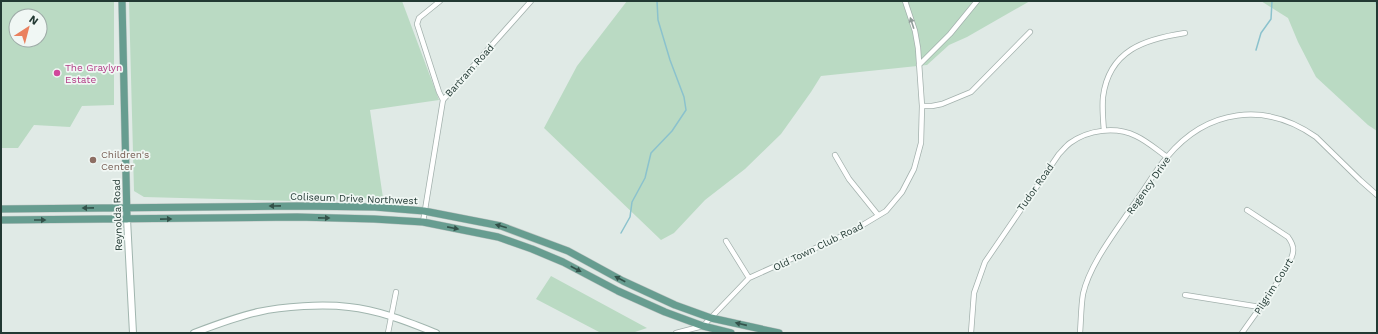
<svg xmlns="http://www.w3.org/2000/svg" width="1378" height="334" font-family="'Work Sans',sans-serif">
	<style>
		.green { fill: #badac3; fill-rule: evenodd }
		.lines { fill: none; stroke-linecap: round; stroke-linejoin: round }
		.stream { stroke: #8bc2cd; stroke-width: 1.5 }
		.street-casing { stroke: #a3b1ad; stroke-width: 6 }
		.secondary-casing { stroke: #a0b5ae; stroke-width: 8 }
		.primary-casing { stroke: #bdc4c2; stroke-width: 8 }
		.street { stroke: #fff; stroke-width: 4.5 }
		.secondary { stroke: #fff; stroke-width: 6 }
		.primary { stroke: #679d90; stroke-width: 7 }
		.oneway { fill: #909c99 }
		.oneway2 { fill: #33524a }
		.hotel-dot { fill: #d1479c; stroke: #f0f7f4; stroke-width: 1.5 }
		.education-dot { fill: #8d6e63; stroke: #f0f7f4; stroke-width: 1.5 }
		.labels { text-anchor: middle; stroke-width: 3.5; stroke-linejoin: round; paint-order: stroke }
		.hotel-label { font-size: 10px; fill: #b23c85; stroke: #f0f7f4; text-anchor: start }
		.street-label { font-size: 10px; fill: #223933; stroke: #f0f7f4 }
		.education-label { font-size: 10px; fill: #785e54; stroke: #f0f7f4; text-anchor: start }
	</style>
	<rect width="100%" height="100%" fill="#e0eae6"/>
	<path class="green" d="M1,1H114V105L82,106L70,127L34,125L18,148H1ZM16,16H40V40H16Z
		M129,1H402L439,100L370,110L383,198L297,201L144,197L134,191Z
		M627,1H1030L967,37L949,45L927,65L821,76L811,92L781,134L745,169L705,200L674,233L661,240L544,128L577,66Z
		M1261,1H1377V131L1368,125L1316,77L1298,42L1288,18Z
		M551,276L647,328L632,333H601L536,299Z"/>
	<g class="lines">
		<path class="stream" d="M1376,1L1377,7
			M1256,50L1261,33L1271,19L1272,1
			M621,233L630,217L632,202L645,178L651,153L672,131L686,110L684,97L670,60L658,20L657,1"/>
		<defs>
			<path id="street" d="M440,1L419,18L417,24L439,92L443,100
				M919,65L950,34L977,1
				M922,106H932L942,104L971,92L1030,32
				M1104,131C1103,120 1102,108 1103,97C1109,50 1145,39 1185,33
				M835,155L849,179L878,215
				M423,222L443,100L531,1
				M726,241L749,278
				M1185,295L1260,307
				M388,333L396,292
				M676,333L703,326L749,278L851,232L886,211L902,192L914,169L921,143L922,106L918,48L915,31L905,1
				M971,333L974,293L985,262L1059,154C1062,151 1066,146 1070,143C1088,130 1115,126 1136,136C1147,141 1157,150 1167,157
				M1080,333C1081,320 1081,306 1083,294C1090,263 1117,230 1134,204C1145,189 1155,171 1167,157C1207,109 1265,101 1316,137L1360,180L1377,195
				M1242,333C1252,318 1292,266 1293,252C1294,246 1291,241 1288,237L1247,210"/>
			<path id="secondary" d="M127,219L133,333
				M194,333C215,325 236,317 258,312C283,306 324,304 349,307C379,310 408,322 436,333"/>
			<path id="primary" d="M122,1L127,219
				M1,209L297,206L375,207L424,211L501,226L568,251L623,281L675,305L711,318L779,333
				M1,220L297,217L374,219L423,222L498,237L532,249L563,262L618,291L665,312L703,326L731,333"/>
		</defs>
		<use href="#street" class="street-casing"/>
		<use href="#secondary" class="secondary-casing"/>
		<use href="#primary" class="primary-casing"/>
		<use href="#street" class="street"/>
		<use href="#secondary" class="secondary"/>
		<use href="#primary" class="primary"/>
	</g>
	<defs><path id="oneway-solid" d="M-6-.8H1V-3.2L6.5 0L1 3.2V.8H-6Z"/></defs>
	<use class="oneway" href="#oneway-solid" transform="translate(912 23) rotate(-108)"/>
	<g class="oneway2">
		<use href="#oneway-solid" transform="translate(275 206) rotate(179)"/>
		<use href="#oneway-solid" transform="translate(88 208) rotate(179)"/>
		<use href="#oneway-solid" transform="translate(324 218) rotate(1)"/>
		<use href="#oneway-solid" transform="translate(166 219) rotate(-1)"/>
		<use href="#oneway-solid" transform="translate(40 220)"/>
		<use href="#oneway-solid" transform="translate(501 226) rotate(-164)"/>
		<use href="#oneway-solid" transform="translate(453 228) rotate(11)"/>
		<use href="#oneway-solid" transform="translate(576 269) rotate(28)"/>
		<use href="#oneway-solid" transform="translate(620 279) rotate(-152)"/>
		<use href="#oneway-solid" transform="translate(741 324) rotate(-167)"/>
	</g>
	<circle class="hotel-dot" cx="57" cy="73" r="4"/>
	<circle class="education-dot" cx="93" cy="160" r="4"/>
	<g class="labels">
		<g class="hotel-label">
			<text x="65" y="71">The Graylyn<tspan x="65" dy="12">Estate</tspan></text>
		</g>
		<g class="street-label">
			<text transform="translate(469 70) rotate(-48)" y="4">Bartram Road</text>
			<text transform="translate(1148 185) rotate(-55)" y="4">Regency Drive</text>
			<text transform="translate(1035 187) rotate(-55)" y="4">Tudor Road</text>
			<text transform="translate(354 198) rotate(2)" y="4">Coliseum Drive Northwest</text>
			<text transform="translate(117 215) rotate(-92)" y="4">Reynolda Road</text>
			<text transform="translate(818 246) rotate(-26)" y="4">Old Town Club Road</text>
			<text transform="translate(1273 286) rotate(-58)" y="4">Pilgrim Court</text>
		</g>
		<g class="education-label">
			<text x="101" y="158">Children's<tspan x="101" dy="12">Center</tspan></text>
		</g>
	</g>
	<rect width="1378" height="334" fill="none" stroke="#223933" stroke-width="4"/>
	<g transform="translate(28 28) rotate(36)"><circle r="19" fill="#f0f7f4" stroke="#9eaba7"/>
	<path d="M0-3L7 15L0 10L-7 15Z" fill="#ea815e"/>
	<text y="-6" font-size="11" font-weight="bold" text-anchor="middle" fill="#223933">N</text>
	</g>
</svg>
